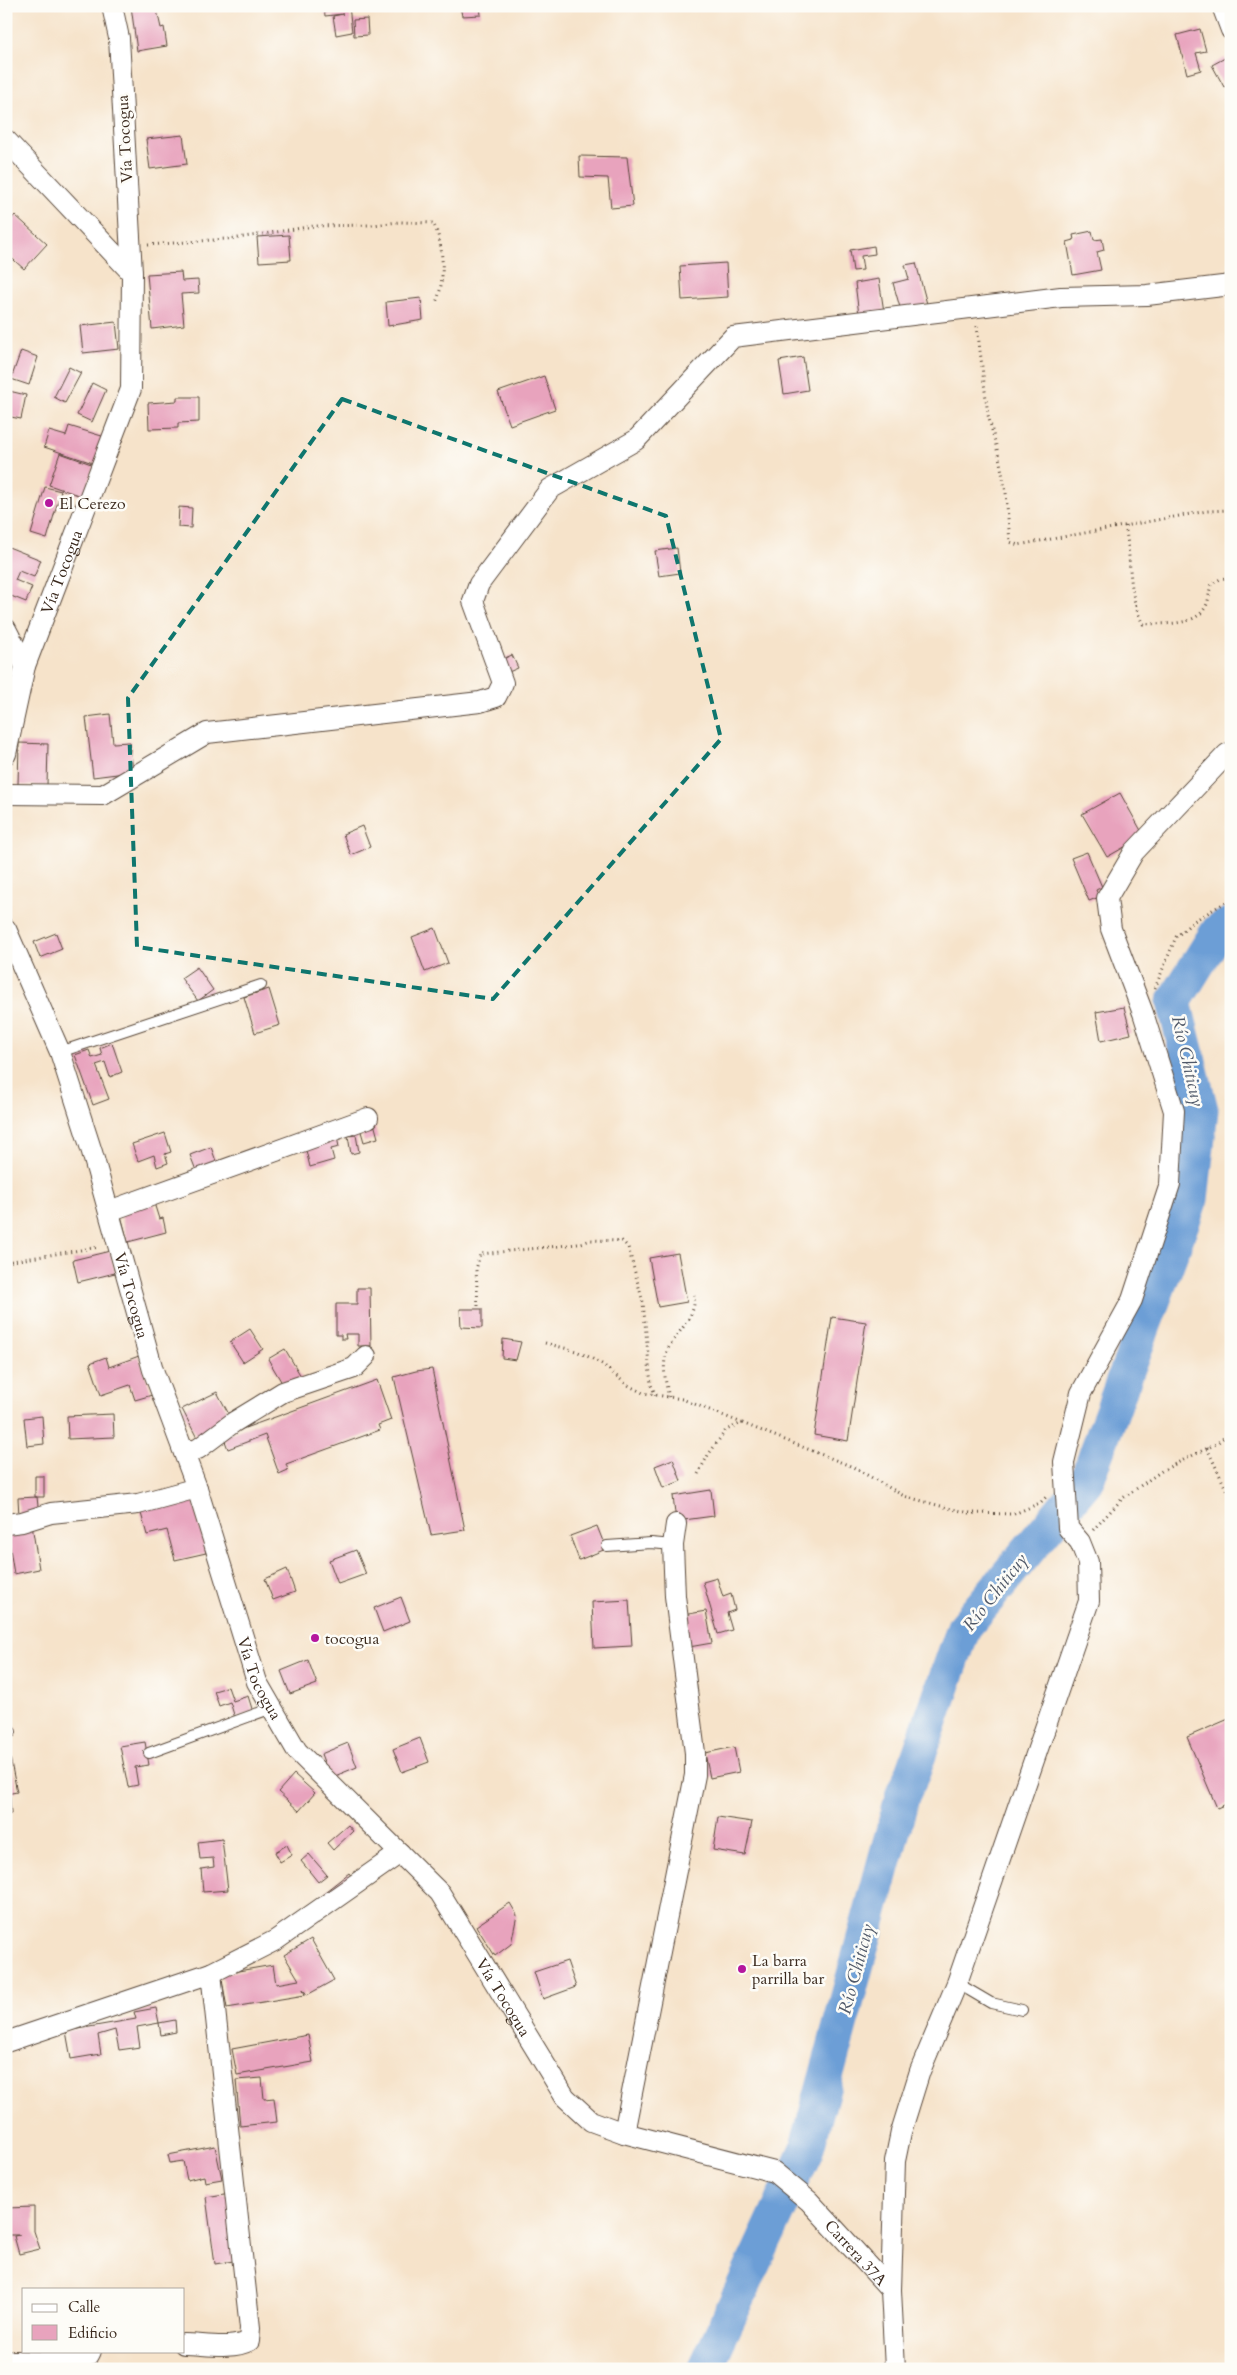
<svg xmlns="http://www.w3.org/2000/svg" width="1237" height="2375" font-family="Cardo,serif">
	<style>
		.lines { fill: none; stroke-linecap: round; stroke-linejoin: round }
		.river { stroke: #6c9ed6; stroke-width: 35 }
		.building { fill: #e8a3bd }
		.service-casing { stroke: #574638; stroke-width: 12 }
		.minor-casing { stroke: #574638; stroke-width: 22 }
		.path { stroke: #574638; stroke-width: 3; stroke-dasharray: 1 4; stroke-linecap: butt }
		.service { stroke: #fff; stroke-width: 10 }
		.minor { stroke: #fff; stroke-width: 20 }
		.marked { fill: none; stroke: #0f766e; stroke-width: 4; stroke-dasharray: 10 6; stroke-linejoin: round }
		.poi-dot { fill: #b5179e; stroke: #fdfcf7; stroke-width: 2 }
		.labels { text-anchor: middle; stroke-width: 5; stroke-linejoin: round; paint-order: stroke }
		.street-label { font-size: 16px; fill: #3b2a1e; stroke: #fdfcf7 }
		.poi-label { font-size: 16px; fill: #3b2a1e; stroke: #fdfcf7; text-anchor: start }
		.water-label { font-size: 18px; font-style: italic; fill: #4f5868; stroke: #fdfcf7 }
	</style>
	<rect width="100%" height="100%" fill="#fdfcf7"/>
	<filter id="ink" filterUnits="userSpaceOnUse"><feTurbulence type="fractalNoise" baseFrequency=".02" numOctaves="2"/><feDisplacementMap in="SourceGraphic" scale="10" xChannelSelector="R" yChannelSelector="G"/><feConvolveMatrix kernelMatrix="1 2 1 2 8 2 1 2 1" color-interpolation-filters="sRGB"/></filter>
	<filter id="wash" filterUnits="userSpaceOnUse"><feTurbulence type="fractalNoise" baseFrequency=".0096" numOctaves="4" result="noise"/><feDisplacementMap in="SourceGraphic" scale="20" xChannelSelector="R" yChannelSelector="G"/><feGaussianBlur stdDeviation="1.12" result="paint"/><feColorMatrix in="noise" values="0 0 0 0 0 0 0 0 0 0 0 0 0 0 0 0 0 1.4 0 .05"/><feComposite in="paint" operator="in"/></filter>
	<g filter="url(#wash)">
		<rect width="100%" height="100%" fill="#f6e3ca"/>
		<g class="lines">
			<path class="river" d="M705,2369L806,2151L903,1794L913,1772L964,1627L1086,1481L1191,1199L1201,1110L1174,1002L1218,931L1231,924"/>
		</g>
		<g id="blocks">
			<path class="building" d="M131,6H156L161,28L164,27L167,46L137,51Z
				M324,6H349L352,32L336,35L333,16L343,14L325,16Z
				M460,6H480L481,15L462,16Z
				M367,19L368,35L354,36L353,20Z
				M1200,29L1206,51L1196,53L1201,70L1187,74L1177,35Z
				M1225,58L1231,68V83L1224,87L1212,65Z
				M183,135L187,164L150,169L146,139Z
				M579,156L627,157L633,206L611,208L608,178L580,177Z
				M15,215L47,244L24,269L6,253V225Z
				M1092,231L1094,240L1102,239L1104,250L1097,252L1101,270L1073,275L1067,242L1074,240L1073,235Z
				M289,235L291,260L259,262L257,237Z
				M874,246L875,254L861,256L863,270L853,271L850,250Z
				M726,263L728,297L682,300L680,266Z
				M916,263L927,304L901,311L893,283L909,279L905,265Z
				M181,272L182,281L198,280L199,293L181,294L184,325L152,329L147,274Z
				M879,279L884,312L859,315L855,283Z
				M421,298L423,320L388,326L386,302Z
				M116,322L119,349L83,353L80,326Z
				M21,351L38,357L29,385L11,379Z
				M803,357L808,390L784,394L779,361Z
				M69,367L81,373L65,403L54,397Z
				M544,376L555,409L510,425L498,392Z
				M92,383L106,390L92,422L77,415Z
				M9,391L26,395L21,419L6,416Z
				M177,397H199V422L178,423V428L149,429L148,403L177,401Z
				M69,426L105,437L96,464L44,447L49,431L66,436Z
				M60,453L94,465L84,497L49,485Z
				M45,487L61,491L47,539L31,534Z
				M179,507L192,508L191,528L178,527Z
				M6,546L41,560L34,577L19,571L15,580L32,587L26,602L6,594Z
				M677,548L680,573L659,576L655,551Z
				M512,655L518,668L504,674L498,661Z
				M110,714L113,743L130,742L133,772L93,777L86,717Z
				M19,743L48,744L47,786L18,785Z
				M1120,793L1144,836L1107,857L1082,814Z
				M362,826L370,847L351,855L343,834Z
				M1087,852L1102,887L1096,890L1099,897L1089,901L1071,858Z
				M435,928L448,963L425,972L412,937Z
				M56,933L62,949L40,958L34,942Z
				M197,967L213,990L198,1001L181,978Z
				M269,989L280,1025L255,1033L244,997Z
				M1124,1007L1131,1034L1101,1041L1096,1012Z
				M112,1043L122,1072L110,1077L105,1062L96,1065L109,1099L93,1105L75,1055L89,1050L92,1058L102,1055L100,1048Z
				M374,1123L378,1138L364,1142L360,1128Z
				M165,1133L171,1152L165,1154L168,1163L157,1167L154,1155L138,1161L132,1144Z
				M356,1135L359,1152L351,1154L348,1136Z
				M337,1137L339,1147L331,1149L334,1160L310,1167L305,1146Z
				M211,1147L217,1164L199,1178L190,1155Z
				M154,1203L159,1219L163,1218L166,1232L128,1242L120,1212Z
				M110,1251L115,1273L78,1282L73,1260Z
				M678,1253L687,1302L658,1307L649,1258Z
				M357,1288H370L371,1346H358V1334H345L346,1339H341V1335H336V1304H357Z
				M460,1309H482V1328L461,1327Z
				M832,1317L866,1322L848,1441L814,1435Z
				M250,1329L263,1349L243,1362L230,1342Z
				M503,1339L521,1342L516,1360L502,1358Z
				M285,1349L302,1378L285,1388L268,1359Z
				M139,1356L152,1395L135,1400L130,1385L101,1395L90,1363L106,1357L109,1367Z
				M432,1369L465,1530L431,1535L394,1377L416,1371Z
				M377,1380L391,1420L378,1425L380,1430L286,1464L288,1470L279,1474L265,1435L228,1449L223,1436Z
				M217,1392L232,1420L197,1438L182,1409Z
				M113,1414L114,1437L68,1439L67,1416Z
				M42,1416L44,1444L27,1446L24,1418Z
				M673,1459L681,1481L663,1488L655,1466Z
				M35,1476H44V1497H35Z
				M711,1490L714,1516L676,1521L673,1496Z
				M192,1493L206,1553L175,1560L167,1530L147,1535L139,1506Z
				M37,1497L39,1515L19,1516L18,1498Z
				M32,1525L39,1569L14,1574L7,1530Z
				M597,1526L606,1549L579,1560L570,1536Z
				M356,1550L366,1574L338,1584L329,1560Z
				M287,1569L295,1592L273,1600L265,1579Z
				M717,1578L723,1597L731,1594L735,1610L727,1613L732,1630L718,1634L703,1582Z
				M401,1597L410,1621L383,1632L374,1608Z
				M629,1600L632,1646L594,1648L592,1602Z
				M706,1611L712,1643L689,1647L683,1615Z
				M308,1660L317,1684L290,1694L281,1671Z
				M228,1687L233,1701L248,1696L253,1712L235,1718L230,1702L219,1706L214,1691Z
				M1231,1718V1802L1217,1808L1187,1737Z
				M6,1737L17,1792L6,1794Z
				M420,1738L429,1762L402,1772L393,1749Z
				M145,1742L149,1765L135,1767L138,1785L128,1787L120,1746Z
				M348,1743L357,1767L330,1778L321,1754Z
				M734,1747L739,1772L710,1778L705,1753Z
				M294,1774L315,1793L299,1811L278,1792Z
				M6,1796H10L11,1814L6,1815Z
				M718,1817L752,1822L745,1855L713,1850Z
				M348,1825L353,1831L333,1850L327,1843Z
				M222,1839L228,1890L203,1892L201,1869L214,1867L213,1858L200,1859L198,1842Z
				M287,1845L292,1855L280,1862L275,1852Z
				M309,1854L327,1875L318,1882L301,1861Z
				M349,1873L353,1878L330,1896L326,1891Z
				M510,1903L517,1915L511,1944L495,1956L476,1926Z
				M311,1939L334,1980L307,1995L303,1989L305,1995L227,2008L221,1974L273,1965L276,1984L299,1980L284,1955Z
				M567,1961L576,1987L543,1999L534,1972Z
				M156,2008L159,2023L137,2027L140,2047L119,2050L115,2030L98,2035L101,2054L71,2059L66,2031L136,2019L134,2012Z
				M175,2020L176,2032L161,2035L159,2023Z
				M308,2035L313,2062L237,2075L232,2049Z
				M262,2078L264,2099L274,2098L277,2122L240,2126L236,2080Z
				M215,2146L222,2179L205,2182L204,2176L187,2180L183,2161L170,2163L168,2155Z
				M230,2193L239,2260L215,2264L206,2197Z
				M34,2207V2231L40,2249L19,2254L14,2236L20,2235H6V2208Z"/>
		</g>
	</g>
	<g filter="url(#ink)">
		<use href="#blocks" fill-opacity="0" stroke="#574638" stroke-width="1"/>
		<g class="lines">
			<defs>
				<path id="service" d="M60,1052L261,985
					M607,1546L651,1543L673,1545
					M6,1732H11
					M149,1753L272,1708
					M957,1983L991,2003L1022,2010"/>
				<g id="minor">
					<path d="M1222,6L1231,30"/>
					<path d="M6,140L132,273"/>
					<path d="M6,629L25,666"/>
					<path id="s1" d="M6,754L25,666L131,389L132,273L119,38L112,6"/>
					<path d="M6,794L103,795L207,733L480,702L496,697L503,683L473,601L479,584L550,489L636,440L733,337L1061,297L1147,295L1231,285"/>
					<path id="s2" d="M6,929L60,1052L92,1152L153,1370L197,1488L257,1682L297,1751L440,1893L565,2097L591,2121L624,2133L774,2172L809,2201L891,2290"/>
					<path d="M109,1211L368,1118"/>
					<path d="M184,1452L198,1449L234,1422L283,1392L354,1368L366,1356"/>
					<path d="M6,1524L22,1522L51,1513L138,1504L197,1488"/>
					<path d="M6,2042L211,1973L276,1940L400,1853"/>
					<path d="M624,2133L695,1775V1753L675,1596L673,1545L676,1524"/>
					<path d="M184,2344C204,2344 231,2350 249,2341L250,2328L211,1973"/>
					<path d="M13,2361L78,2362L89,2355L91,2351"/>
					<path d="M895,2369L891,2290L895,2161L901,2132L920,2071L957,1983L1089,1601L1088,1562L1080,1542L1068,1528L1064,1462L1081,1393L1132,1300L1170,1184L1174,1111L1143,1013L1111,929L1107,898L1134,852L1227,754L1231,752"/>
				</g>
			</defs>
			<use href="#service" class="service-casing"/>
			<use href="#minor" class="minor-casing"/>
			<path class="path" d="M148,245L238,238L314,226L373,225L399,222L433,223C444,242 446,285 435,304
				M977,326L988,415L999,457L1006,493L1010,542L1018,545L1207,511L1231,510
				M1125,526C1132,559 1127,594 1143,624C1163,623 1197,628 1207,604C1209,599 1209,591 1211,585L1220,579L1231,577
				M1155,988L1176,937L1194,921L1231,899
				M6,1262L99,1247
				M478,1306L476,1270L480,1254L578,1244L591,1240L622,1241L628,1247L643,1302L651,1385L656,1396
				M545,1343L576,1351L587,1356L602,1364L626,1384L643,1393L682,1399L742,1423
				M669,1397C665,1381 661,1361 669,1347C679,1330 697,1316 694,1295
				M1207,1448L1226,1489L1231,1493
				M698,1474L708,1455L726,1430L742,1423L853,1467L904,1496L948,1508L970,1513L1014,1514L1040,1503L1047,1496
				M1093,1530L1123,1498L1163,1470L1216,1444L1231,1432"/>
			<use href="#service" class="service"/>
			<use href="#minor" class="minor"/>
		</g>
	</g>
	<path class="marked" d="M342,399L666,516L721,739L493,999L137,947L128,698Z"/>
	<g class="poi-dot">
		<circle cx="49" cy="503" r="5"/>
		<circle cx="315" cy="1638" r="5"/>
		<circle cx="742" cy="1969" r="5"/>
	</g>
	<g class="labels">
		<g class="street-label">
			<text transform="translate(124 139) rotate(-93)" y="6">Vía Tocogua</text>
			<text dy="6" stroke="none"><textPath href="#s1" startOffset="191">Vía Tocogua</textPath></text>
			<text dy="6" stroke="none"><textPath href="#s2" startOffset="388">Vía Tocogua</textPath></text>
			<text dy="6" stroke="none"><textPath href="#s2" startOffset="792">Vía Tocogua</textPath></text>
			<text dy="6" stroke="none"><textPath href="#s2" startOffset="1198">Vía Tocogua</textPath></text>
			<text dy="6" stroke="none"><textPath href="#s2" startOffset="1656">Carrera 37A</textPath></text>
		</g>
		<g class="poi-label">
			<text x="59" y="509">El Cerezo</text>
			<text x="325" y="1644">tocogua</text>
			<text x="752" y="1966">La barra<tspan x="752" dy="18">parrilla bar</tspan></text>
		</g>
		<g class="water-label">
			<text transform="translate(1188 1061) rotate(77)" y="6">Río Chiticuy</text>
			<text transform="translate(995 1592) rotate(-52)" y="6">Río Chiticuy</text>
			<text transform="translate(856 1969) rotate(-75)" y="6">Río Chiticuy</text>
		</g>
	</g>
	<rect width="1237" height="2375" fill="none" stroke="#fdfcf7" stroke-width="25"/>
	<rect x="22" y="2288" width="162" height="65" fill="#fdfcf7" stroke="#afa8a0"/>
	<rect x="32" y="2304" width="25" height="8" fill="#ffffff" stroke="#afa8a0"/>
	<text x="68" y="2312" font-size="15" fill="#3b2a1e">Calle</text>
	<rect x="32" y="2325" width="25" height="15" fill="#e8a3bd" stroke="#afa8a0"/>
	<text x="68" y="2338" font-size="15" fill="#3b2a1e">Edificio</text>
</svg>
